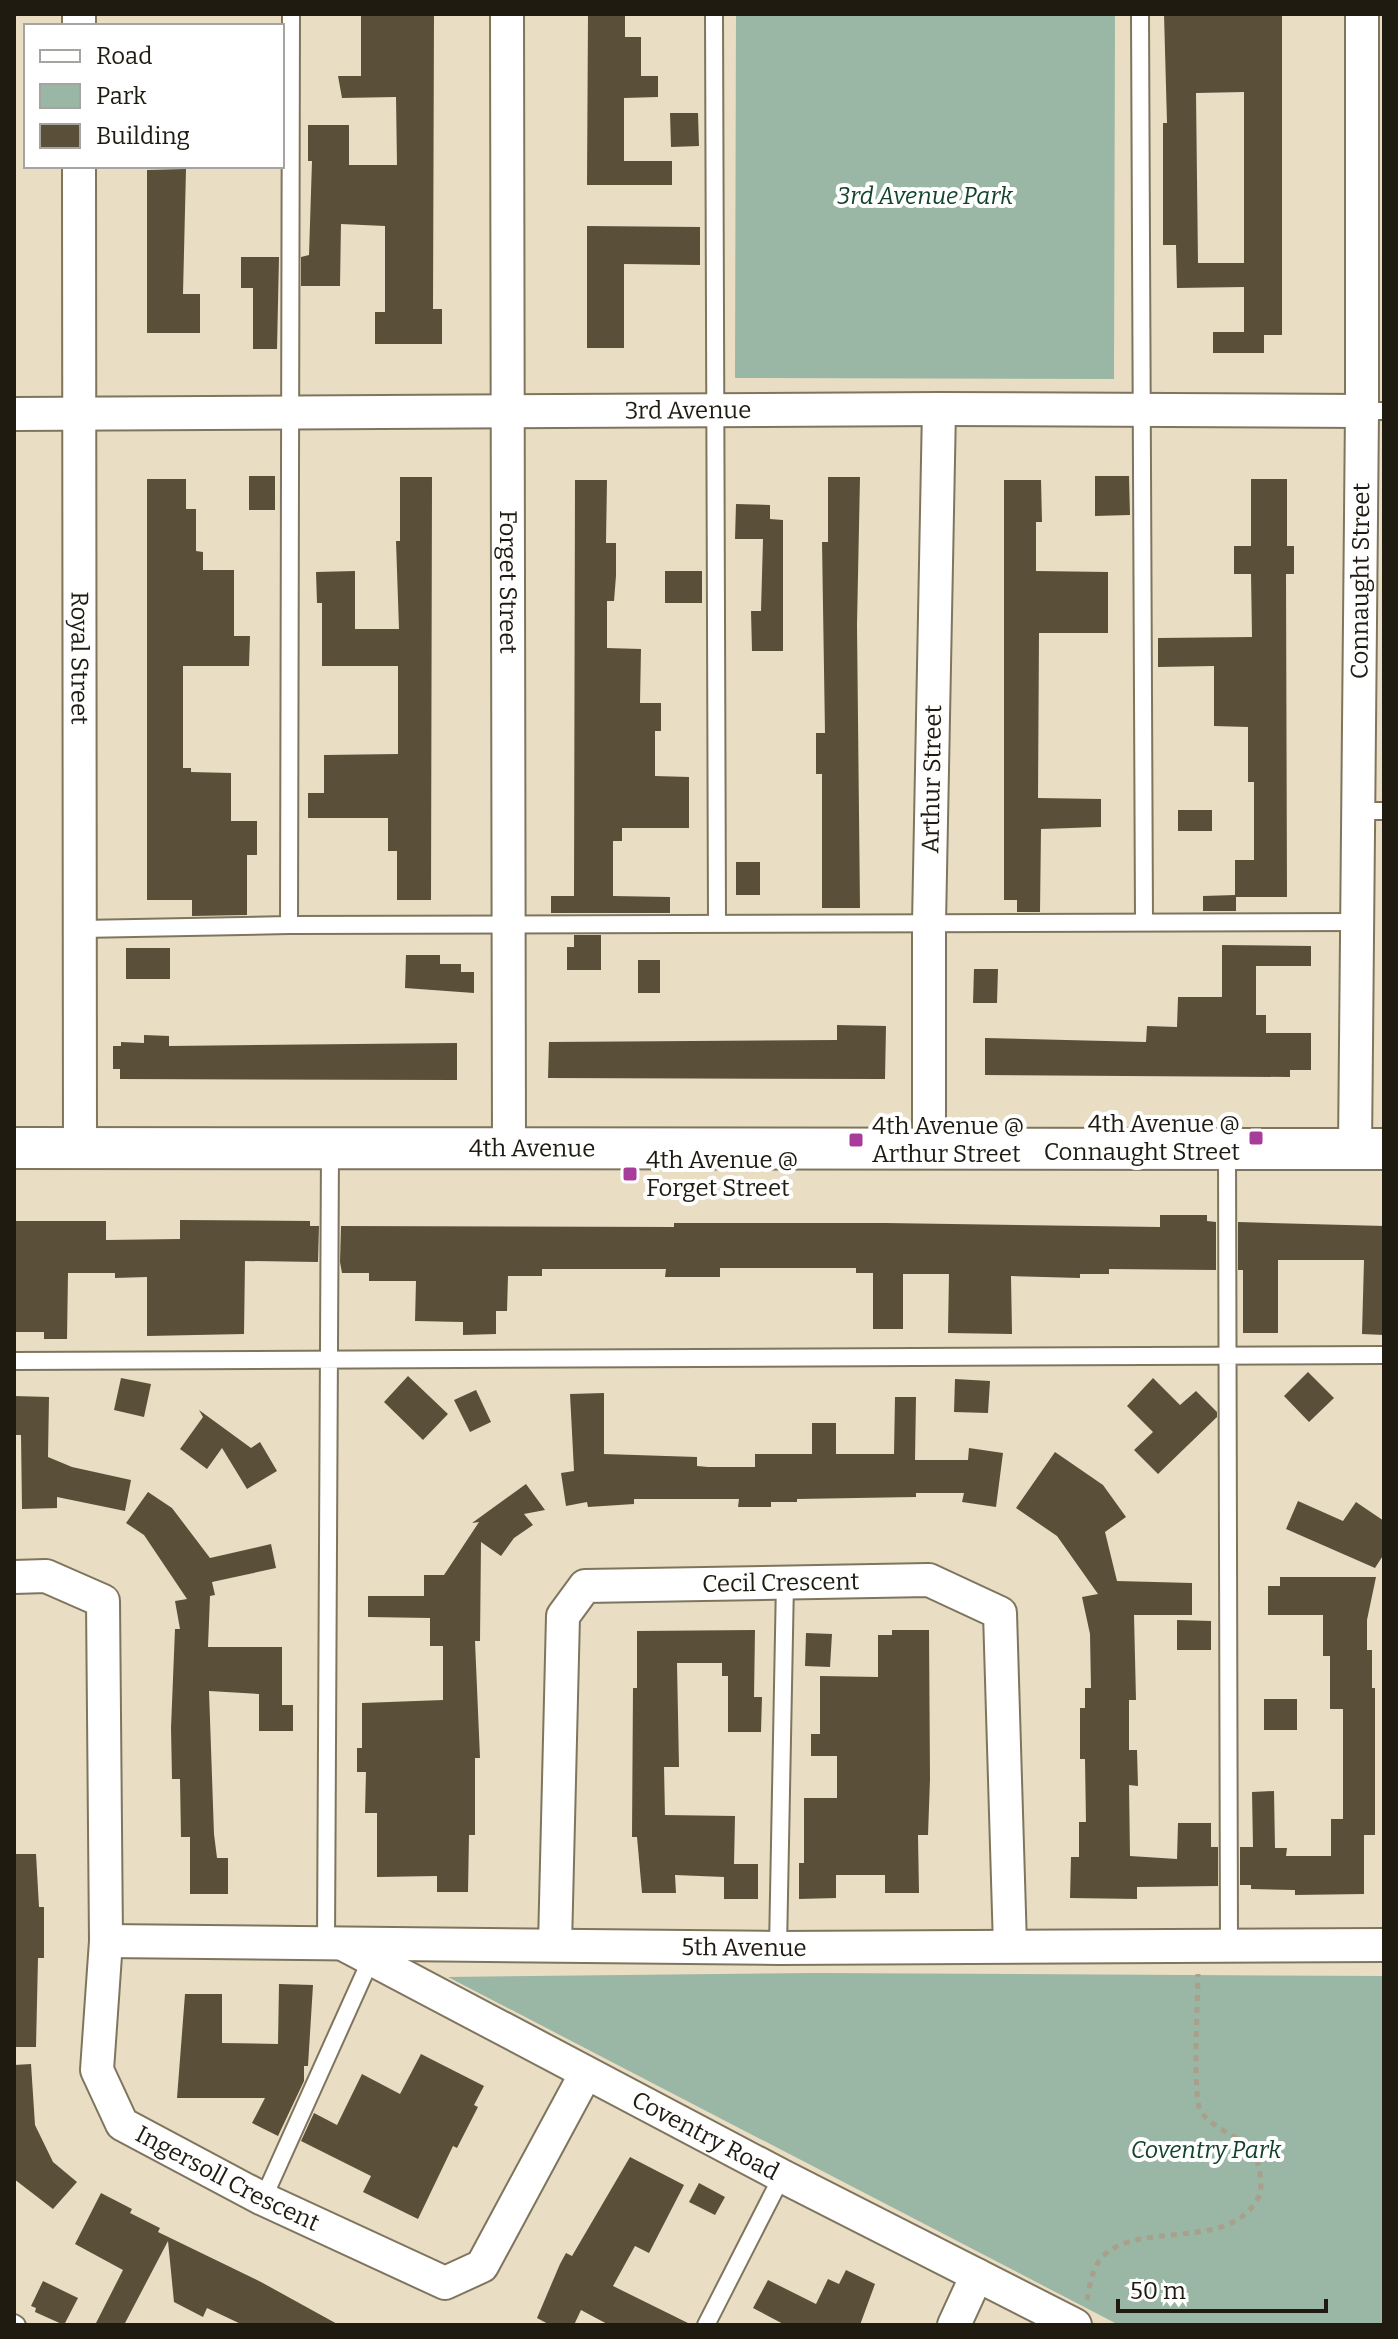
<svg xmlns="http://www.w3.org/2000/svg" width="1398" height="2339" font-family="Bitter,serif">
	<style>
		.green { fill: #9ab6a5 }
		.building { fill: #5a503a; fill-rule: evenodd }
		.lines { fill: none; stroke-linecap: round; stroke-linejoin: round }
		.service-casing { stroke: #7f755e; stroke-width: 20 }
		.minor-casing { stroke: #7f755e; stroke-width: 36 }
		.tertiary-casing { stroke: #7f755e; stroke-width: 44 }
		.path { stroke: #a9a08c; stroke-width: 5; stroke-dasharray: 6 6; stroke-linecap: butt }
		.service { stroke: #fff; stroke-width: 16 }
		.minor { stroke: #fff; stroke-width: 32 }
		.tertiary { stroke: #fff; stroke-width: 40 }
		.poi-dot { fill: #a83c9b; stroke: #fff; stroke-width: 3 }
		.labels { text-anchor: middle; stroke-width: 8; stroke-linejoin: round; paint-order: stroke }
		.park-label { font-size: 24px; font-style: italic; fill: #12432d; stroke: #fff }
		.street-label { font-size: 24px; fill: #1f1b11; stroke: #fff }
		.poi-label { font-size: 24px; fill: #1f1b11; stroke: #fff; text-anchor: start }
	</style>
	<rect width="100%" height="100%" fill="#e9ddc4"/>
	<path class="green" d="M736,14H1115L1114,379L735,378Z
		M816,1973L1384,1976V2325H1119L448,1977Z"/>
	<path class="building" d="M361,14H434L433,309H442V344H375V312H385V226L341,224L340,286H301V257L309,255L312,161H308V125H349V165H397L396,97L342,98L338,76H361Z
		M588,14H625V37H641V76H658V97L624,98V161H672V185H587Z
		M1164,14H1282V335H1264V353H1213V332H1244V287L1177,288L1176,245H1163V123H1167ZM1244,92V263H1198L1196,93Z
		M670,113H698L699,146L671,147Z
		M186,169L183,294H200V333H147V170Z
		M587,226L700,227V265L624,264V348H587Z
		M241,257H279L277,349H253V288H241Z
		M249,476H275V510H249Z
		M1095,476H1129L1130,515L1095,516Z
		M400,477H432L431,900H397V851H388V818H308V793H324V755L398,754V666H322V603H317L316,572L355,571V629H399L396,541H400Z
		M828,477H860L857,625L860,908H822V774H816V733H825L822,542H828Z
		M147,479H186V509H196V551L203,552V570H234V636H250L249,666H183V768H191V772L231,773V821H257V855H247V915L192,916V900H147Z
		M1251,479H1287V546H1294V574H1286L1287,897H1236V911H1203V896L1235,895V860H1254V782H1248V727L1214,726V666L1158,667V638L1252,637L1251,574H1234V546H1251Z
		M575,480H607L606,543H616V576L614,601H607V648L641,649L640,703H661V731H655V776L689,777V828H622V841H613V896L670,897V913H551V896H574Z
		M1004,480H1041L1042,522H1036V571L1108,572V633H1039L1038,798L1101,799V827L1041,829L1040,912H1017V900H1004Z
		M736,504L770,505V519L783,520V651H752L751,611H761L763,539H735Z
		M665,571H702V603H665Z
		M1178,810H1212V831H1178Z
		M736,862H760V895H736Z
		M574,935H601V970H567V947H574Z
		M1222,945L1311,946V966H1256V1015H1266V1033H1311V1070H1290V1077L985,1075V1038L1146,1042L1147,1026L1177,1027L1178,997H1222Z
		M126,948H170V979H126Z
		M406,955H440V964H461V972H474V993L405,988Z
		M638,960H660V993H638Z
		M974,969H998L997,1003H973Z
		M837,1025L886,1026L885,1079L548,1078L549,1042L837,1040Z
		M144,1035L169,1036V1046L457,1043V1080L120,1079V1069H113V1046H121V1042L144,1043Z
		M1160,1215H1207V1221L1216,1222V1270L1109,1269V1274H1080V1278L1011,1276L1012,1334L948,1333L949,1274H903V1329H873V1273H856V1268H720V1277H665L666,1269H542V1276H508L507,1311H496V1334L463,1335V1322L415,1321L416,1281H369V1273H342L340,1262L341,1226L674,1227V1223H885L1160,1227Z
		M180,1220L310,1221V1226H319L318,1262L245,1261L244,1334L147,1336V1277L115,1278V1273H68L67,1339H44V1332H14V1221H106V1240L180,1239Z
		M1238,1222L1384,1226V1335L1362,1334L1364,1260H1278V1333H1243V1270H1238Z
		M1308,1372L1334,1398L1309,1422L1284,1396Z
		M408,1376L448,1414L423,1440L384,1402Z
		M121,1378L151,1384L144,1417L114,1410Z
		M1153,1378L1180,1405L1196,1391L1217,1412V1417L1158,1474L1134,1450L1153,1432L1127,1406Z
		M955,1379L990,1381L988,1413L954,1412Z
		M476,1390L491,1422L470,1432L454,1400Z
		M604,1393V1454L697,1457V1466L708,1467H755V1454H812V1423H836V1454H894L895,1397H916L915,1460H968L969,1448L1003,1453L996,1507L962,1502L964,1493H916V1497L797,1499V1502H771V1507H738L739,1499H634V1504L588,1507L587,1502L566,1506L561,1473L574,1471L570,1394Z
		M14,1396L49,1397L48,1457L72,1467L131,1480L125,1511L57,1497V1508L22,1509L21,1435H14Z
		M199,1410L251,1448L260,1442L277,1471L247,1489L222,1448L207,1469L180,1449L203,1417Z
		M1055,1452L1103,1485L1126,1517L1105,1532L1117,1581L1192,1583V1615H1134L1136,1700H1129V1750H1137L1138,1786L1129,1785L1130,1856L1177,1859L1178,1823H1211V1847H1218V1886L1137,1887V1899L1070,1898L1071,1857H1079V1822H1086L1085,1759H1080V1708H1085V1688H1091L1090,1634L1082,1597L1098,1594L1057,1536L1016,1508Z
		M526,1484L545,1510L524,1514L533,1525L514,1538L501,1556L481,1542L480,1641H475L480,1758H475V1835H469L468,1892H437V1876L377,1877V1813H365L366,1772H357V1748H362V1703L443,1700V1646H430V1618L368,1617V1596H424V1575H444L479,1522L472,1523Z
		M148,1492L172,1508L210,1558L271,1544L276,1568L212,1582L215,1595L210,1596L208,1647H282V1705H293V1731H259V1694L209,1691L214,1834L217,1858H228V1894H190V1837H181L180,1779H172L171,1728L175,1629H180L175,1601L187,1599L144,1535L126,1523Z
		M1298,1501L1343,1521L1356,1502L1384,1521V1554L1375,1568L1286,1529Z
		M1280,1577H1376L1367,1620V1650H1372V1688H1375V1835H1364V1894L1295,1895V1890L1251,1889V1885H1240V1847H1253L1252,1792L1274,1791L1275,1848H1287L1286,1856H1331V1819H1343V1709H1330V1656H1323V1615H1268V1586H1280Z
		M1177,1620L1211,1621V1650H1177Z
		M755,1630L754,1697H762L761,1732H728V1676H722V1663H677L679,1767H664L665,1815L735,1816L734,1864H758V1899H724V1877L675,1875L676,1893H642L637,1837H632L633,1688H637V1631Z
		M892,1630H929L930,1779L928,1835H918L919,1893H885V1875H836V1898L799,1899V1863H804V1798H837V1756H811V1734H820V1676L878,1677V1635H892Z
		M806,1633L832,1634L830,1667L805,1666Z
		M1264,1699H1297V1730H1264Z
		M14,1854H36L39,1907H44V1958H38L36,2047H14Z
		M279,1984L313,1985L308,2066H304V2081L278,2136L252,2123L265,2098H177L185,1994H222V2043L278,2044Z
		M421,2054L484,2086L474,2105L478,2107L457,2148L453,2146L418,2219L363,2192L371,2176L301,2141L314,2113L337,2125L362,2074L400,2094Z
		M31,2064L35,2125L53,2162L77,2182L53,2209L14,2179V2065Z
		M630,2157L684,2185L649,2253L635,2246L613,2286L692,2325H609L581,2310L574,2325H550L537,2318L560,2264L566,2253L572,2256Z
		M699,2183L725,2197L715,2215L689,2202Z
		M101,2193L132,2209L130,2213L160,2228L158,2232L261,2282L339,2325H243L207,2308L203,2317L174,2302L168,2241L124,2325H95L123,2270L75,2244Z
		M846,2270L875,2284L860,2325H785L753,2308L768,2280L816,2304L828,2279L839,2284Z
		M43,2281L78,2298L64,2325L35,2312L36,2308L31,2306Z"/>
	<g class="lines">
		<defs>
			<path id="service" d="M714,14L717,923
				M1140,14L1144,921
				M1362,411H1384
				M1358,811H1384
				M289,925L1357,922
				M81,929L289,925L291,14
				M1227,1149L1229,1946
				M14,1361L1384,1355
				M326,1942L330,1149
				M778,1948L785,1582
				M263,2199L371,1959
				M14,2323L17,2325
				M706,2325L782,2176"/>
			<g id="minor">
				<path d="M79,14V26"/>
				<path id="s1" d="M507,14L509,1150"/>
				<path id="s2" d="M79,166L80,1149"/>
				<path id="s3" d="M14,414L939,409L1362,411"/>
				<path id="s4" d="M1355,1149L1362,411V14"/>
				<path id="s5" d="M929,1151V924L939,409"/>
				<path id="s6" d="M14,1577L46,1576L103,1601L106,1941L97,2070L122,2124L263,2199L445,2283L482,2266L586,2073"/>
				<path id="s7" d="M106,1941L778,1948L1384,1945"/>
				<path id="s8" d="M343,1944L782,2176L1075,2325"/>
				<path id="s9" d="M555,1945L563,1616L585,1586L929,1580L1000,1613L1010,1946"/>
				<path d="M954,2325L977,2275"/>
			</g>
			<g id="tertiary">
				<path id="s10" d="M14,1148L1384,1149"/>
			</g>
		</defs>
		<use href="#service" class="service-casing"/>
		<use href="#minor" class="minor-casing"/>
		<use href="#tertiary" class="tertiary-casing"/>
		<path class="path" d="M1087,2300C1090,2285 1092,2266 1104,2255C1143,2220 1229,2252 1258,2198C1262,2191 1261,2182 1260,2174C1256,2135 1221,2138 1201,2112C1192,2100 1198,1997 1198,1974"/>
		<use href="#service" class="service"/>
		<use href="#minor" class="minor"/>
		<use href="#tertiary" class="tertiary"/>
	</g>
	<g class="poi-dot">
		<rect x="1248" y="1130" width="16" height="16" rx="4"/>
		<rect x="848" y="1132" width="16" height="16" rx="4"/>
		<rect x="622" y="1166" width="16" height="16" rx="4"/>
	</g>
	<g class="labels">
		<g class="park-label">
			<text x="925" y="204">3rd Avenue Park</text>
			<text x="1206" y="2158">Coventry Park</text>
		</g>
		<g class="street-label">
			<text dy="8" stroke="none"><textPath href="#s3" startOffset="674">3rd Avenue</textPath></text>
			<text dy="8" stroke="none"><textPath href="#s4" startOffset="568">Connaught Street</textPath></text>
			<text dy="8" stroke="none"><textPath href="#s1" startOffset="568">Forget Street</textPath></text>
			<text dy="8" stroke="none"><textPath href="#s2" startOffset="492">Royal Street</textPath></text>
			<text dy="8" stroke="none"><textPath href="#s5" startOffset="372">Arthur Street</textPath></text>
			<text dy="8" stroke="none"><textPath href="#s10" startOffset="518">4th Avenue</textPath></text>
			<text dy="8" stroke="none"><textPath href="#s9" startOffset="562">Cecil Crescent</textPath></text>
			<text dy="8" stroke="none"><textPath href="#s7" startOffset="638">5th Avenue</textPath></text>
			<text dy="8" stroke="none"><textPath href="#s8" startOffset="410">Coventry Road</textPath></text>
			<text dy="8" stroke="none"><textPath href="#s6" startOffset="742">Ingersoll Crescent</textPath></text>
		</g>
		<g class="poi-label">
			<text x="1240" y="1132" text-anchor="end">4th Avenue @<tspan x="1240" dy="28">Connaught Street</tspan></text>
			<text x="872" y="1134">4th Avenue @<tspan x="872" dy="28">Arthur Street</tspan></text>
			<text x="646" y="1168">4th Avenue @<tspan x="646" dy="28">Forget Street</tspan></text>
		</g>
	</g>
	<rect width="1398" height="2339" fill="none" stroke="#1f1b11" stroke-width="32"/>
	<rect x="24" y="24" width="260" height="144" fill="#ffffff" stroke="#a5a4a0" stroke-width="2"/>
	<rect x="40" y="50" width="40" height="12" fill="#ffffff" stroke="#a5a4a0" stroke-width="2"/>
	<text x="96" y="64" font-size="24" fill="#1f1b11">Road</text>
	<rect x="40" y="84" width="40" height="24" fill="#9ab6a5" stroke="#a5a4a0" stroke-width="2"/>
	<text x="96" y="104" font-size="24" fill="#1f1b11">Park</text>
	<rect x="40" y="124" width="40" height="24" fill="#5a503a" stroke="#a5a4a0" stroke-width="2"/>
	<text x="96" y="144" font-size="24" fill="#1f1b11">Building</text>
	<path d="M1118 2299v12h208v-12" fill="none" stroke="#1f1b11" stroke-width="4"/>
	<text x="1130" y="2299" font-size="24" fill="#1f1b11" stroke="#ffffff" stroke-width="6" paint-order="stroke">50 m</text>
</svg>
